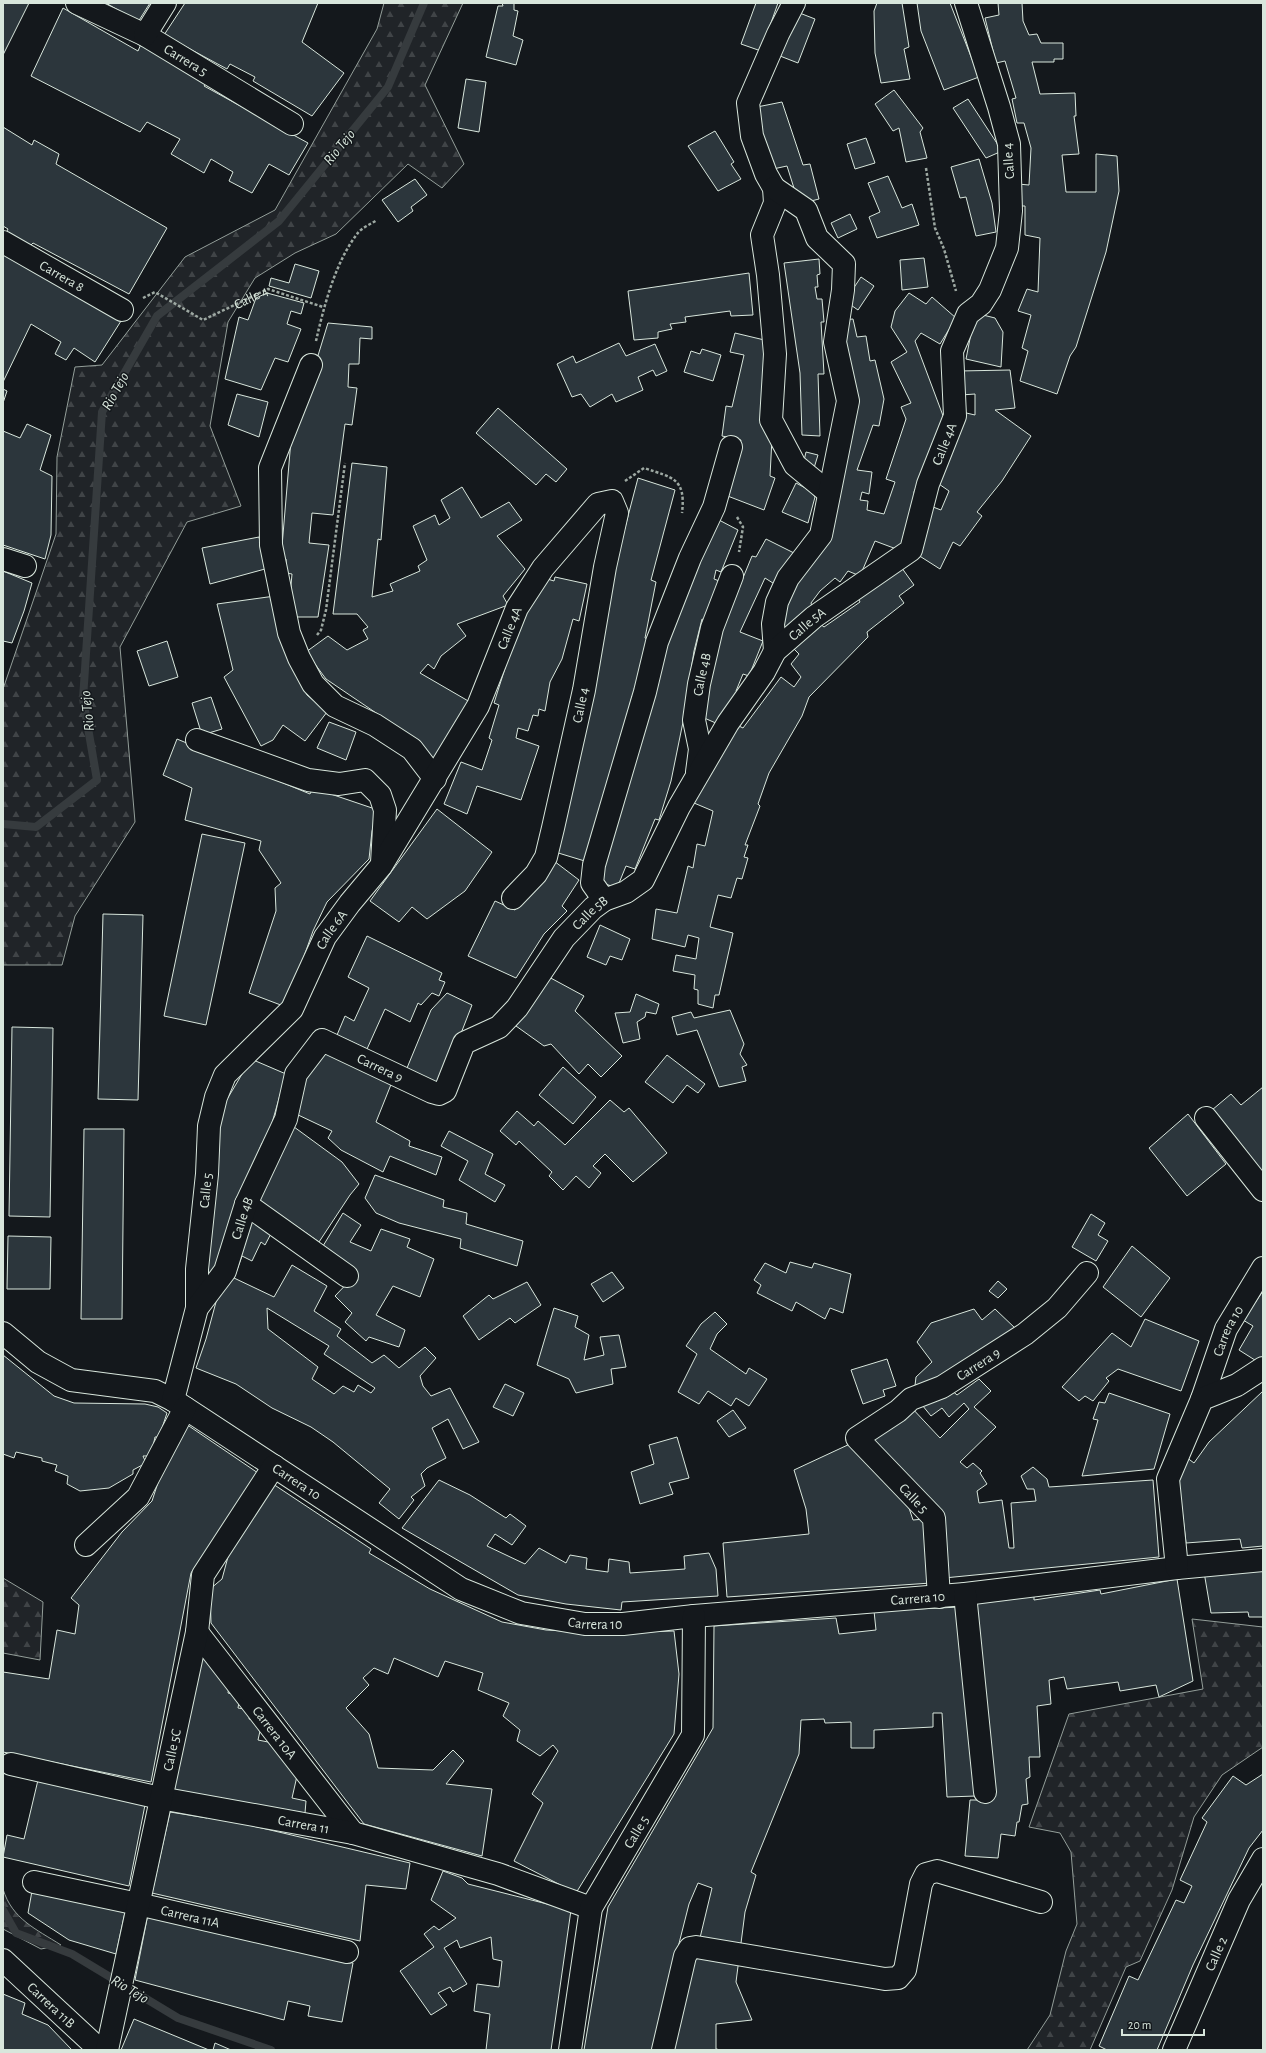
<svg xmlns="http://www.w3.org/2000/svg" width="1266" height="2053" font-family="'Alegreya Sans',sans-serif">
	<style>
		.forest { fill: url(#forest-firs); stroke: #939e99 }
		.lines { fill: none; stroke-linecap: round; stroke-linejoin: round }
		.stream { stroke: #363b3e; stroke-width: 8 }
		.building { fill: #2c363c; stroke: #d8e6dc; fill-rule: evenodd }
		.minor-casing { stroke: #d8e6dc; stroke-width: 24 }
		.path { stroke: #9da8a2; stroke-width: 2.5; stroke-dasharray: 3 2; stroke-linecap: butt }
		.minor { stroke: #14181c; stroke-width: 22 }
		.labels { text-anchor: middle; stroke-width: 3; stroke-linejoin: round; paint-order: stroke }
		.street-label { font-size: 14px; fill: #d8e6dc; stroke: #14181c }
		.water-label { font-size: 15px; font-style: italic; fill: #d8e6dc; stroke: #14181c }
	</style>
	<defs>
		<pattern id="forest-firs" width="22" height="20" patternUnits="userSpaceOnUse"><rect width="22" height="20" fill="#202428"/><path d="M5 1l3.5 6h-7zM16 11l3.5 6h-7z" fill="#404447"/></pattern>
	</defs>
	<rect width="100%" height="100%" fill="#14181c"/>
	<path class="forest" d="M384,3H463L425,85L464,164L442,188L408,164L336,234L295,253L255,278L228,322L210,426L241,506L187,522L120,647L135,822L75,916L62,965H3V689L56,534L57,457L75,367L102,365L185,257L275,210L377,29Z
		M3,1578L43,1602L40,1660L3,1653Z
		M1192,1619L1263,1627V1747L1222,1775L1194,1817L1172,1890L1140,1961L1126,1967L1090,2050H1027L1050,2015L1066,1951L1077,1924L1071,1852L1060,1833L1029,1827L1069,1714L1203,1689Z
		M3,1889C12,1919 36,1929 61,1945L41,1949L3,1929Z"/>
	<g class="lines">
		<path class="stream" d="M3,824L36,827L97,780L83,699L102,412L157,316L279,221L388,87L424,3
			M3,1910L16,1933L72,1954L178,2018L271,2050"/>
	</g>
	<path class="building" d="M3,3H29L3,55Z
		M106,3H150L138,22Z
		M185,3H318L302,42L344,73L312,116L253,81L255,77L230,64L227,69L164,35Z
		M502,3H514V10L518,11L513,36L523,40L516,65L486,57L498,6H503Z
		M756,3H778L761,51L741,44Z
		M877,3H902L909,47L904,49L910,79L881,83L875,53L874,11Z
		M917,3H950L979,77L944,90L921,31Z
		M998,3H1022L1023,21L1029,35L1037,34L1041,43H1063V59H1054V62H1032L1040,94L1075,93L1076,116H1074L1079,154L1062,155L1066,192H1096V154L1117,156L1119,191L1106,252L1076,347L1070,356L1057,394L1020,381L1028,351L1022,348L1031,315L1018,311L1027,289L1038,292L1040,238L1025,235V206H1016L1018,184L1029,185L1031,148L1024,123H1017L1012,99L1016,98L1005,61L996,63L985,18L999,15Z
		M63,8L138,51L141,44L207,82L204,86L308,143L289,175L269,164L252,193L229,181L233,172L211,159L204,173L171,154L180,139L147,122L140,132L31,76Z
		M797,12L815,19L798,63L780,56Z
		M466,79L486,82L479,132L458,128Z
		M894,90L923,128L920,132L927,158L906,162L899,128L893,131L875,104Z
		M968,99L1002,151L986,158L953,108Z
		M782,102L803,165L810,164L819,199L799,204L787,166L773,169L752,108Z
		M3,127L32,145L34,140L59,154L56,164L167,228L129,294L33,243L30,246L6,233L8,229L3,226Z
		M715,131L734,162L731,164L741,179L718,191L688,146Z
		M866,138L875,163L855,169L847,144Z
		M979,159L992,203L996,232L976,236L966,197L960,198L951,167Z
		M888,176L902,208L912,204L919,225L877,238L869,217L880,212L868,183Z
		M415,179L427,195L411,207L413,211L398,222L382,200Z
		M850,214L857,229L838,238L831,223Z
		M3,253L121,321L95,362L74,348L66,360L55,354L61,342L31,324L3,382Z
		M924,258L928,287L902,290L900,260Z
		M819,259L820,274L817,275L818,287H815L817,299H822L824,322H821L824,374H818L820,436L802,435L800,373L784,263Z
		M295,264L319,271L311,298L269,286L271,278L289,283Z
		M749,273L753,315L731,316L730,311L685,317L686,322L670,324L672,329L658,332V338L634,340L628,291Z
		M861,277L874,286L858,310L845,301Z
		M267,293L304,303L301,314L291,311L287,324L301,329L288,362L275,358L261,390L225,379L239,317L248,320L256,298Z
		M909,293L926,304L932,297L956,318L940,344L921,333L915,341L945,421L914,492L916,503L911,518L899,550L875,541L860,576L848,571L840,582L835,578L820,591L811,603L812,607L780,637L791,590L844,445L842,320L853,319L857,337L866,336L870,361L875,360L884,399L879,426L873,425L857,470L872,472L869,494L862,492L860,500L868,501L867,510L884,514L895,482L886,479L906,419L901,407L911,403L891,362L907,352L891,327L895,311Z
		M975,313L995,318L1003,332L1001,367L966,359Z
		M328,323L372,327V339L360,338L359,364H349L348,387L357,388L352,425L345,424L333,515L312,513L309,543L329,545L318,617H294L291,585L292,574L286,573V559L281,558L292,428L316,362Z
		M735,333L777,343L770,476L775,478L764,510L725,495L741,440L722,436L726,406L732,407L744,355L730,352Z
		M619,343L626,356L655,344L667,371L656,376L653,370L638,377L643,390L616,402L612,394L590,407L581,394L572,397L557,364L573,356L576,363Z
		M702,349L721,355L713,381L684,372L691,351L700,354Z
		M1010,370L1015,408L995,410L1031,436L1002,481L977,512L982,516L960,546L953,542L940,569L918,555L933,507L941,510L949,491L936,482L962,412L975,415V394L961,395L959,371Z
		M3,389L7,391L3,403Z
		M237,394L268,402L259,437L228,425Z
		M498,408L567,469L556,482L546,474L536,485L476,433Z
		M27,424L51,435L40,470L52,476L51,535L45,559L3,545V431L20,438Z
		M806,452L818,455L814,468L803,465Z
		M352,463L387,467L381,540L378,539L372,597L393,591L390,584L420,571L418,566L427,560L413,526L435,515L439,525L450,518L441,500L462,487L481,518L509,502L522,520L497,536L525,569L503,596L508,605L457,624L466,636L441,656L434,669L428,664L420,673L470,702L436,761L385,719L326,679L306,652L328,636L347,650L368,639L363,630L368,627L357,614H333Z
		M638,478L675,490L651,580L656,582L645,638L649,640L636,696H632L609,791L588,862L555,852L600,623Z
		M796,483L811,491L815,497L808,523L782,512Z
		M719,520L738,530L721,572L716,570L714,579L722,582L706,621L702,619L694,651L683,722L671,781L659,820L655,819L635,869L626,866L617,888L597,881L668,635L698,563Z
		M259,537L265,569L210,584L202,548Z
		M766,539L796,554L776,585L765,578L740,632L763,641L749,676L743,674L736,691L740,694L718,724L702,717L722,629L752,556L756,557Z
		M899,564L914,585L899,596L904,603L867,632L868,637L809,697L802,716L769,773L758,804L760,806L745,845H748L744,857L748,858L742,879L737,878L731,898L718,895L710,927L733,933L719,995H715L713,1008L698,1004V990L694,989L695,975L673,971L676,955L696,959L699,938L688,935L685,947L652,939L656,909L677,913L688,866L693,868L697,844L705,846L713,811L694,803L735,724L743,728L781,677L794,687L801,677L791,664L799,654L794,649L819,623L824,627L860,602L857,596Z
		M3,571L32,583L24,611L12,643L3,641Z
		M541,577L554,581L555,577L587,584L579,621L573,619L562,659L550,682L545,711L539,709L538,716L533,715L528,731L518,728L516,738L539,746L521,800L477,786L467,814L444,804L461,762L482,770L492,740L489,738L499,705L494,703L525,605Z
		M275,596L283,646L307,695L327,712L305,741L283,725L273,740L261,746L224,677L233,670L217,604Z
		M167,641L178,677L149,686L137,651Z
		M211,697L222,729L202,735L192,703Z
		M329,722L356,732L346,760L317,748Z
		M177,739L310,794L313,788L378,810L372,831L369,859L327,902L313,931L286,1007L249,993L276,911L275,888L281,883L259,850L261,841L185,820L192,788L163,775Z
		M437,809L492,852L465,891L427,919L412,907L399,922L370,901Z
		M202,834L245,843L206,1025L164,1016Z
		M554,861L579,880L562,906L567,911L544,934L516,978L468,956L495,901L515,910Z
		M103,914L143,915L138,1100L98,1099Z
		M600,925L630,939L622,960L610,956L606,965L587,957Z
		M367,936L442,973L439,980L445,982L439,996L432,993L421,1005L418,1003L410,1022L385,1009L367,1049L337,1035L345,1016L354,1021L369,988L348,977Z
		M547,976L584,996L575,1011L622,1056L601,1077L588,1064L579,1074L551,1044L544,1046L516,1026Z
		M447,993L472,1005L441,1085L407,1068L431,1010Z
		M636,994L659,1004L656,1014L646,1012L645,1017L637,1022L640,1039L623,1043L615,1013L630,1012Z
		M730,1010L744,1044L740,1054L747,1065L742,1067L746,1081L719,1087L697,1030L677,1035L672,1017L691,1012L694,1018Z
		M12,1027L53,1028L50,1217L9,1216Z
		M320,1048L392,1082L376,1122L410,1141L409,1146L442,1157L436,1175L390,1156L383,1172L341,1150L328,1138L332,1131L294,1113L303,1075Z
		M667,1055L705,1084L698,1093L687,1085L673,1103L645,1082Z
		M251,1059L286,1074L266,1144L262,1143L233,1215L212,1275L201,1270L218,1127L226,1101Z
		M563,1067L596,1097L573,1124L539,1095Z
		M1263,1087V1174L1212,1110L1231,1094L1241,1105Z
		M610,1100L624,1112L629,1108L667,1153L633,1182L605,1154L593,1166L601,1173L589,1188L576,1176L563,1190L549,1176L552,1172L519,1141L516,1145L500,1131L517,1111L534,1126L538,1121L565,1145Z
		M1188,1114L1226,1164L1187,1196L1149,1148Z
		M290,1124L342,1162L359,1184L350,1195L319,1242L253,1196Z
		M84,1129H124L122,1319H81Z
		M449,1131L493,1154L485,1174L505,1185L495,1202L459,1180L468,1161L441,1146Z
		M375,1175L444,1200L443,1207L467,1213L466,1224L523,1241L517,1266L460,1248L461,1239L399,1223L376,1213L365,1198Z
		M248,1212L274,1228L265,1245L261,1242L252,1261L242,1256L234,1278L274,1297L292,1265L327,1286L314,1311L341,1329L337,1336L372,1363L384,1355L399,1368L425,1347L436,1358L420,1376L423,1386L431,1396L450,1388L479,1442L463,1449L448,1419L432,1428L446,1458L427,1468L421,1474L425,1486L411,1497L414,1500L399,1519L379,1503L390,1489L333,1442L311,1427L272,1408L236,1384L196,1368L206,1339L216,1302L229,1276ZM267,1308L329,1346L324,1354L375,1388L371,1393L358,1385L354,1392L343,1386L334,1394L312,1379L318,1367L268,1329Z
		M343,1213L361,1225L350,1242L371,1251L381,1229L410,1239L407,1247L434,1259L420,1297L393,1286L376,1315L405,1330L399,1347L369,1337L366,1341L345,1322L352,1313L335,1296L356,1274L323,1246Z
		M1091,1214L1105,1223L1098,1235L1108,1241L1096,1261L1072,1247Z
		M8,1236L51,1237L50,1289H7Z
		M1132,1246L1170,1278L1141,1317L1103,1287Z
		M790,1262L812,1268L814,1263L851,1274L843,1313L830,1308L825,1319L796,1302L792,1311L757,1293L761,1285L754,1280L765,1263L786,1273Z
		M612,1272L624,1288L603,1302L591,1284Z
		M998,1281L1007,1289L998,1298L989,1291Z
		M527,1282L541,1305L515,1323L510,1318L479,1340L463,1316L489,1295L493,1299Z
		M1263,1291V1356L1258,1362L1239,1350L1253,1326L1243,1320Z
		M554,1308L578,1316L575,1327L589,1335L584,1360L604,1355L600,1337L619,1335L626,1367L611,1369L613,1384L576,1393L569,1379L537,1365Z
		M974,1309L982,1320L995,1309L1016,1329L914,1394L916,1377L932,1362L917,1342L931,1323Z
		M715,1312L727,1324L717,1334L710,1349L746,1374L749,1368L767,1379L749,1406L736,1398L731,1406L708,1391L699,1404L678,1392L697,1354L686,1346L701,1324Z
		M1145,1319L1199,1341L1181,1391L1118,1369L1106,1378L1109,1381L1093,1401L1085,1396L1079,1401L1062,1387L1112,1333L1131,1347Z
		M3,1355L54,1396L74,1403L145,1404L158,1407L167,1413L159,1437H155L151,1456H143L146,1463L133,1470V1474L109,1488L80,1491L67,1484L68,1476L55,1471L57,1465L42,1461V1458L16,1452L14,1458L3,1454Z
		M887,1359L896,1386L883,1390L885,1396L863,1404L851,1370Z
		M979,1379L991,1391L974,1407L996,1427L960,1462L967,1468L973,1463L982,1471L980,1473L987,1484L977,1491L979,1503L1002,1500L1009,1548H1014L1011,1503L1036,1501L1034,1489H1027L1021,1476L1033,1467L1047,1479L1049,1487L1153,1480L1159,1557L944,1578L922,1502L865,1438L910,1406L940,1438L969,1409L964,1403L949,1417L942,1408L931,1416L918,1400L948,1387L957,1395Z
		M505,1384L524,1393L513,1416L493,1407Z
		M1263,1391V1546L1242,1548L1240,1539L1186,1543L1177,1468L1186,1457L1194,1463L1209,1442Z
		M1109,1393L1170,1414L1154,1469L1082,1476L1098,1420L1093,1419L1099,1402L1105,1403Z
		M733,1410L746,1428L729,1437L717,1421Z
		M186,1424L258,1473L191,1573L151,1782L3,1752V1672L49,1679L57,1630L75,1634L79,1605L71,1598L122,1532L152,1501L163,1467Z
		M677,1437L689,1478L669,1483L673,1494L640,1504L631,1472L654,1464L649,1445Z
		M852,1443L906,1499L913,1520L925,1519L931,1583L727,1597L723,1543L809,1534L806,1509L794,1470Z
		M439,1480L470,1495L506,1518L510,1514L526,1526L512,1545L495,1534L487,1546L525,1564L539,1548L566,1563L570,1555L587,1558L586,1569L608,1572L609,1559L629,1562L630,1573L685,1569L684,1556L709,1553L716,1569L718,1596L622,1602L621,1610L566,1604L518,1595L402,1528Z
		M270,1482L371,1549L369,1553L430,1589L502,1622L546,1630L600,1633L674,1631L679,1674L674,1734L576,1893L514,1861L543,1803L532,1794L558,1751L553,1745L540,1756L517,1741L520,1730L503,1716L509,1703L478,1690L483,1673L445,1661L438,1677L394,1658L388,1674L374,1668L363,1678L369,1685L346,1708L369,1734L378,1768L433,1770L453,1750L464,1761L446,1784L492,1789L482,1856L364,1824L211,1623L210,1589L222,1579L235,1531Z
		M1263,1568V1617H1249L1248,1612L1211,1613L1204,1572Z
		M1177,1579L1193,1681L1159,1697L1156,1685L1120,1691L1118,1682L1067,1689L1064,1677L1049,1680L1051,1704L1037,1706L1040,1757H1029L1030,1777L1026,1779L1028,1804L1022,1805L1019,1822H1017L1015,1836L1001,1834L998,1858L965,1856L970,1800H993L969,1601L1034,1596V1600L1100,1590L1101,1594Z
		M960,1607L976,1796L947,1797L942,1713H933V1727L874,1730V1748H851V1722L825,1723L824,1719L801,1720L799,1754L751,1872L756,1875L745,1912L736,1982L752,2020L716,2024V2049L721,2050H673L712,1888L698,1883L689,1904L652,2050H584L608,1907L713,1728L714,1626L836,1618L839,1634L876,1630L874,1611Z
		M197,1652L224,1667L230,1680L228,1693L240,1696L238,1708L251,1710L249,1719L262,1722L258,1740L273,1743L297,1776L292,1798L306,1801L305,1813L169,1790Z
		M1263,1774V1830L1249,1848L1193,1965L1157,2050H1107L1099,2046L1129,1976L1138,1980L1176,1900L1184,1903L1192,1886L1180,1880L1207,1822L1202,1818L1233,1776L1246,1785Z
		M38,1780L145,1805L129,1886L3,1857L7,1835L24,1839Z
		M170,1812L207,1818L209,1812L249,1825L410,1863L406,1889L366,1885L360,1941L152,1893Z
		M443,1871L462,1878L468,1884L571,1910L551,2050H486L490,2014L474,2011L477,1984L499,1987L502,1961L493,1959L491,1937L460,1948L457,1940L444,1948L467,1984L453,1992L450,1987L438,1993L447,2005L431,2015L400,1971L434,1947L424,1934L434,1926L439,1930L456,1918L431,1900Z
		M32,1891L125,1912L116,1954L69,1940L28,1913Z
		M148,1914L353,1963L342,2022L308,2016L310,2006L288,2001L284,2020L135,1980Z
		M3,1994L25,2003L22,2014L48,2025L72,2050H3Z
		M134,2019L209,2050H121Z
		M215,2043L231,2050H213Z"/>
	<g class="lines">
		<defs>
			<g id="minor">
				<path id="s2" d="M77,3L145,35L292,124"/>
				<path d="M794,3L778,34L748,103L752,136L766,174L774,188L775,203L762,235L768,275L775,354L771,420L795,465L829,493"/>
				<path d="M145,35L165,3"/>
				<path d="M774,188L806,210L817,238L844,264L843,290L835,342L848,401L821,535L788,578L777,602L773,624L775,651"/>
				<path id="s3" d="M3,242L122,310"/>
				<path d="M311,365L270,468L271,545L289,633L299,658L313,684L335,706L375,725L412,749L435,779"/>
				<path d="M3,559L25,566"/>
				<path d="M197,740L308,780L339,784L365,780L380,795L385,810L382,863"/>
				<path id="s4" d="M697,772L700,749L694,720L699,684L712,628L732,576"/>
				<path d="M604,900L592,883L594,865L645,692L657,642L690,558L714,507L731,447"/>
				<path d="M1206,1118L1263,1190"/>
				<path d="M246,1204L347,1276"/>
				<path id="s5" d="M197,1308V1269L207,1174L209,1126L216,1097L225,1075L292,1009L325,937L350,903L381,866L478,706L517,608L543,568L598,504L612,501L617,513L605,567L584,690L553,828L546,857L536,874L513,898"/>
				<path id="s6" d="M3,1333L38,1362L71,1380L155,1391L173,1400L461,1589L521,1613L585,1624H623L694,1616L965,1594L1177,1568L1263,1560"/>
				<path id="s7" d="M1202,1399L1226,1329L1263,1268"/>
				<path id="s8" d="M173,1400L197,1308L225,1271L246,1204L286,1119L296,1074L322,1040L432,1092L439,1094L445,1091L464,1043L499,1027L517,1008L564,938L593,908L604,900L626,892L643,880L679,807L728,723L764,672L775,651L814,617L911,550L928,484L955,416L952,351L968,314L981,304L990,290L1007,248L1011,211L1009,144L999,107L966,3"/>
				<path d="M86,1545L138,1497L185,1408"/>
				<path d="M1177,1568L1168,1479L1202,1399L1237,1385L1263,1368"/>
				<path d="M965,1594L985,1792"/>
				<path id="s9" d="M939,1597L934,1518L857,1438L898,1411L911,1399L942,1387L1025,1334L1057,1308L1087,1273"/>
				<path id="s10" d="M197,1632L353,1833"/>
				<path id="s11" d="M11,1764L160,1798L353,1833L498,1874L591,1908"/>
				<path id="s12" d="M34,1882L138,1904L347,1952"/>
				<path id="s13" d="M3,1960L100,2050"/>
				<path id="s14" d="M107,2050L197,1632L203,1575L274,1466"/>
				<path id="s15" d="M570,2050L591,1908L693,1735L694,1616"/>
				<path d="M663,2050L685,1956L690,1948L696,1947L885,1979L898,1978L905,1970L921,1884L926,1874L937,1871L1041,1902"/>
				<path id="s16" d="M1174,2050L1239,1900L1263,1859"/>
			</g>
		</defs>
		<use href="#minor" class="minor-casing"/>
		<g class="path">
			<path d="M926,168L935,228L944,249L956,291"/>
			<path id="s1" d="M143,298L155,292L203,320L268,289L323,307"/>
			<path d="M316,341C324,306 335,263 357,234C361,228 371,224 377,220"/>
			<path d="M625,481L644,468C673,478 686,478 682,513"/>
			<path d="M737,517L743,527L739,552"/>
			<path d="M317,635L321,630L326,610L345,463"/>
		</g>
		<use href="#minor" class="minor"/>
	</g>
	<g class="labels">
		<g class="street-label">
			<text dy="5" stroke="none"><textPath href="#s2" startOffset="123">Carrera 5</textPath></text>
			<text transform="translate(1008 161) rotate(-94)" y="5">Calle 4</text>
			<text dy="5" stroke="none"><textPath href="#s3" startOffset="68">Carrera 8</textPath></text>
			<text dy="5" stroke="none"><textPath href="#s1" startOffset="122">Calle 4</textPath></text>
			<text dy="5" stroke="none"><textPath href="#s8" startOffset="1376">Calle 4A</textPath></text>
			<text dy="5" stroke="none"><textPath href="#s8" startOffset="1137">Calle 5A</textPath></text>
			<text dy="5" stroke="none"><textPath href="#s5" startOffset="771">Calle 4A</textPath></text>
			<text dy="5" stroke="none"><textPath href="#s4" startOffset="99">Calle 4B</textPath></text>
			<text transform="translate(580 705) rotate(-78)" y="5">Calle 4</text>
			<text dy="5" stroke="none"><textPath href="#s8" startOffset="767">Calle 5B</textPath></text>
			<text dy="5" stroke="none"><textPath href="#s5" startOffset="419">Calle 6A</textPath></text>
			<text dy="5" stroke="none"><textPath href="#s8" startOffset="459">Carrera 9</textPath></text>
			<text dy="5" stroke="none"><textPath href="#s5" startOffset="118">Calle 5</textPath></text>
			<text dy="5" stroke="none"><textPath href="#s8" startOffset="197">Calle 4B</textPath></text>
			<text dy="5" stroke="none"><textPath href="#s7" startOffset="73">Carrera 10</textPath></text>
			<text dy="5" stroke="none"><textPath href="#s9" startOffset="333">Carrera 9</textPath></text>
			<text dy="5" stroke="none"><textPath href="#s6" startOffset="336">Carrera 10</textPath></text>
			<text transform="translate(914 1498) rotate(46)" y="5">Calle 5</text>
			<text dy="5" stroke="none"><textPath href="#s6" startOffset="996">Carrera 10</textPath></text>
			<text dy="5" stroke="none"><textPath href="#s6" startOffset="672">Carrera 10</textPath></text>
			<text dy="5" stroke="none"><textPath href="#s10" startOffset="127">Carrera 10A</textPath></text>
			<text dy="5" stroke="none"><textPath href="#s14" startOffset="307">Calle 5C</textPath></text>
			<text dy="5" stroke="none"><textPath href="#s11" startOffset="299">Carrera 11</textPath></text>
			<text dy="5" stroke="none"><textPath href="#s15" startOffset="232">Calle 5</textPath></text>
			<text dy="5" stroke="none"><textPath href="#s12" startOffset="160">Carrera 11A</textPath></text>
			<text dy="5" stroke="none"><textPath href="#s16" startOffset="105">Calle 2</textPath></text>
			<text dy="5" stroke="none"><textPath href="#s13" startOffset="66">Carrera 11B</textPath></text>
		</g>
		<g class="water-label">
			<text transform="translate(339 147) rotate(-51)" y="5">Rio Tejo</text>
			<text transform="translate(115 391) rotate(-61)" y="5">Rio Tejo</text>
			<text transform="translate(87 711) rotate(-96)" y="5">Rio Tejo</text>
			<text transform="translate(130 1989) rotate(31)" y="5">Rio Tejo</text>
		</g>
	</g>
	<rect width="1266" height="2053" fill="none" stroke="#d8e6dc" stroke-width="8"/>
	<path d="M1122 2029v6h82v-6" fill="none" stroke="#d8e6dc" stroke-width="2"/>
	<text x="1128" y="2029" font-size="12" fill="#d8e6dc" stroke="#14181c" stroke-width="3" paint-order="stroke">20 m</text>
</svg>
